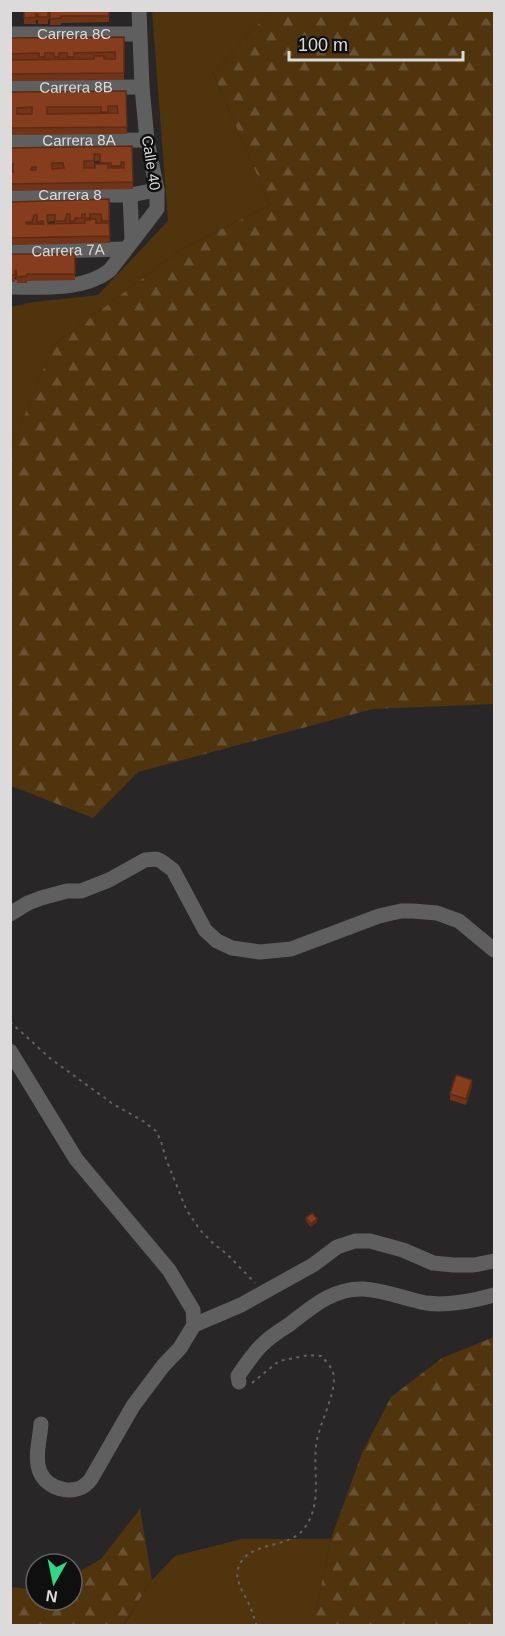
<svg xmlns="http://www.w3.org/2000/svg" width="505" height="1636" font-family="Helvetica,sans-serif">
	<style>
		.green { fill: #4f340e }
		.forest { fill: url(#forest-firs) }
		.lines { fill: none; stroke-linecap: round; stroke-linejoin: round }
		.path { stroke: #646262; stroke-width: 2; stroke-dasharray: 3 4.5; stroke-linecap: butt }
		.minor { stroke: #605f5f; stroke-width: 15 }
		.wall { fill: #723419; fill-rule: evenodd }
		.shaded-wall { fill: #5d2b14 }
		.building { fill: #853d1d; stroke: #5d2b14; stroke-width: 1.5; fill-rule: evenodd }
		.labels { text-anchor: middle; stroke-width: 5; stroke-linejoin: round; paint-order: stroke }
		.street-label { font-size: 15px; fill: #dcdada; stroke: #100f0f }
	</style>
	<defs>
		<pattern id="forest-firs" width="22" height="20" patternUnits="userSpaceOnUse" patternTransform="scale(1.5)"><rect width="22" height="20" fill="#4f340e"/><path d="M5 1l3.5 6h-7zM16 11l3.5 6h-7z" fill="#685130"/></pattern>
	</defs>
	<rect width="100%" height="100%" fill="#282626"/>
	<path class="green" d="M155,10L270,11L213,73L270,205L183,248L53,346L11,448V307L33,302L98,295L168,221L152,12Z
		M463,11H494V21Z
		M241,1539H331L316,1610V1625L123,1626L152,1580L175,1556Z"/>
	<path class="forest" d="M463,10L494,21V704L373,709L138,772L93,818L11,786V448L53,346L183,248L270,205L213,73L270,11Z
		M494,1337V1625H316V1610L331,1539L362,1453L391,1397L442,1358Z
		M140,1509L152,1580L123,1625H11V1587L36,1590V1600H72V1576L101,1559Z"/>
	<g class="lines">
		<path class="path" d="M10,1022L51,1059L113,1104L143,1121L156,1131L161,1141L166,1159L186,1209L200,1230L214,1244L228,1255L255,1283
			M252,1383L279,1361L309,1355L321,1356C327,1362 334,1369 334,1379C333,1402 319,1423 316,1446C313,1475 323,1505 303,1530C288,1549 245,1541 238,1569C235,1582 244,1593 249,1604C252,1611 254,1618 257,1626"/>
		<g class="minor">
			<path id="s1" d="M10,34H139"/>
			<path id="s2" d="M10,88L142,87"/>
			<path id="s3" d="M10,141L147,140"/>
			<path id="s4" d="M10,195H130L157,190"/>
			<path d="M130,195L132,239"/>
			<path id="s5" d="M10,252L125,249"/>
			<path d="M10,287C42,287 84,291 110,270L157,209V190L147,140L142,87L139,10"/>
			<path d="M10,914L28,903L41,898L67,891H81L109,880L145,860L156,859L161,861L173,870L205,930L217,941L232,948L260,952L291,949L379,916L401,911H413L437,913L459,921L494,950"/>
			<path d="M10,1051L76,1159L169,1270L193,1310L194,1325L180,1348L163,1366L133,1406L91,1479C78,1498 47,1490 40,1472C34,1458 40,1439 41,1424"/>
			<path d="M194,1325L241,1305L313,1265L337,1247L355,1241H370L403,1250L433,1263L454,1265H474L494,1261"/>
			<path d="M239,1382L238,1376C246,1364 254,1352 264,1343C271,1336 281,1330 290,1324C312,1307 333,1288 363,1289C385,1290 405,1299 426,1303C448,1306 473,1301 494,1295"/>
		</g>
	</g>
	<path class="wall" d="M24,10H109V22L61,23V25H50V19H48V24H38V20H36V24H24Z
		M124,37V80L10,81V38Z
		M126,91L127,134L10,135V92Z
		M132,146L133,189L10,191V172H13V170L10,171V148ZM94,161H100V164L95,168H94Z
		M109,199L110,243L10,245V202ZM55,221V224H48V222Z
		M10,254H75V280L27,281V283H17L16,277H15V282H10Z
		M472,1087L466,1105L450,1100V1094Z
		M306,1218L317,1222L311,1227L306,1221Z"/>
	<path class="shaded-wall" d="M472,1080V1087L466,1105V1099Z
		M317,1219V1222L311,1227V1224Z"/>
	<path class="building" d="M24,10H109V16H61V18L50,19V12L48,13V17H38V14H36V17L24,18Z
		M124,37V73L10,74V60L94,59V56H104V59H115V52L74,53V57H67V53H59V57H54V53H45V57H39V53L10,54V38Z
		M126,91L127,127L10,128V92ZM108,106H117L118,113L47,114V107H101V112H108ZM32,107V114H17V108Z
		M132,146L133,182L10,184V172H13V164H10V148ZM94,154H100V163H111V166H121V162H124V168H108V164H95V168H84V161H94ZM52,163H63L64,168L52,169ZM32,167H36V170H31Z
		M109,199V221H102L101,214H90V218H85V214H82V218H75V221H70V214H67L65,221H55V215H47L48,224L85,223V220H90V219H96V223H109L110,236L10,238V202ZM34,215H37V222L43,221L44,224H26V222H32Z
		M10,254H75V274H27V276L17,277L16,270L15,271V275H10Z
		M456,1075L472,1080L466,1099L450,1094Z
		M312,1213L317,1219L311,1224L306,1218Z"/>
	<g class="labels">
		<g class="street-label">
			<text dy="5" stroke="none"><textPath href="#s1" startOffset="64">Carrera 8C</textPath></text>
			<text dy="5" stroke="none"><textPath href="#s2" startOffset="66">Carrera 8B</textPath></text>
			<text dy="5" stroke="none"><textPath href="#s3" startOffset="69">Carrera 8A</textPath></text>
			<text transform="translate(151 163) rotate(81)" y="5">Calle 40</text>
			<text dy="5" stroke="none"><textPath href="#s4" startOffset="60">Carrera 8</textPath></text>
			<text dy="5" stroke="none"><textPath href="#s5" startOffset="58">Carrera 7A</textPath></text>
		</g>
	</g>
	<rect width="505" height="1636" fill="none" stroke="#dcdada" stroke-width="24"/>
	<g transform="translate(54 1582) rotate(189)"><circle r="28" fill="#100f0f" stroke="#626060" stroke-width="1.5"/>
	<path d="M0-4.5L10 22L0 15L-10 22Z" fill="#30d883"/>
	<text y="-9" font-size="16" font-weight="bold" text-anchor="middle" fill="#dcdada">N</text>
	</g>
	<path d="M289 51v9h174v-9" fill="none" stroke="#dcdada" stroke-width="3"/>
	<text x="298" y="51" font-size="18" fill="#dcdada" stroke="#100f0f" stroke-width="4.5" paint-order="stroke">100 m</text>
</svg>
